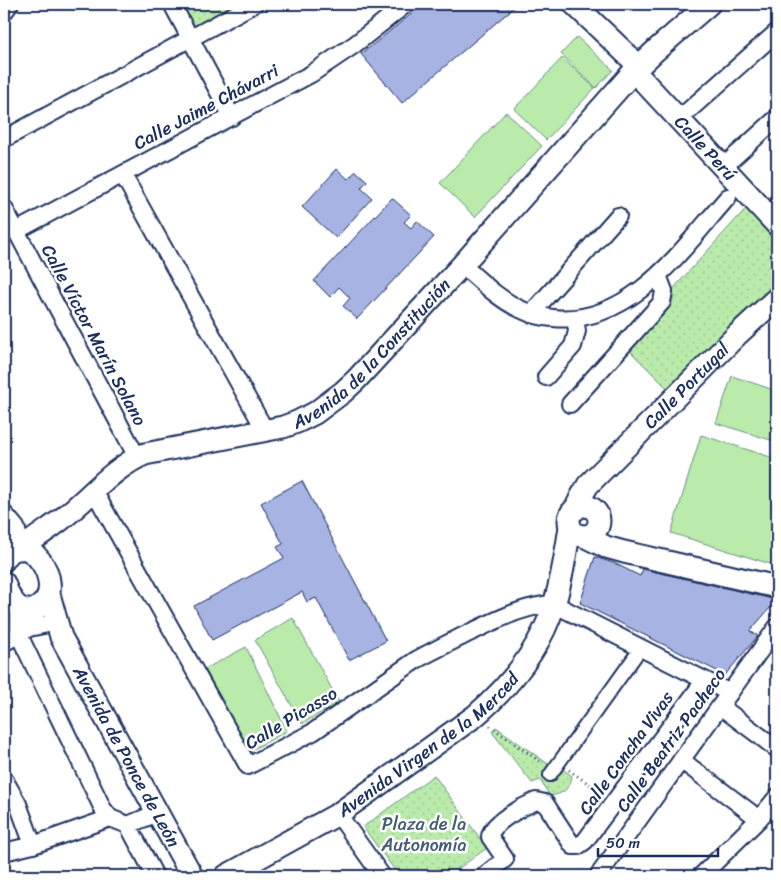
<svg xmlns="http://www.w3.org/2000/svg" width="781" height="880" font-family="Sriracha,sans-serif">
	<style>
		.park { fill: url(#park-dots); stroke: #6a8d84 }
		.pitch { fill: #baebab; stroke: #6a8d84 }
		.building { fill: #a6b3e3; stroke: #1b2f5e }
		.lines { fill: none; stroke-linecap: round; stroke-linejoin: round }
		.pedestrian-casing { stroke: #1b2f5e; stroke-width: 16 }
		.minor-casing { stroke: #1b2f5e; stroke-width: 20 }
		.tertiary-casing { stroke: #1b2f5e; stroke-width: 25 }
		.path { stroke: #1b2f5e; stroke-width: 3; stroke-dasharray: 1 4; stroke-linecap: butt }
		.pedestrian { stroke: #fff; stroke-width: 12 }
		.minor { stroke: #fff; stroke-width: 16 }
		.tertiary { stroke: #fff; stroke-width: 21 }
		.labels { text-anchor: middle; stroke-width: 5; stroke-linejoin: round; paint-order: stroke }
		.street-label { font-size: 18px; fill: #1b2f5e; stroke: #fff }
		.park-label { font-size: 18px; fill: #435e71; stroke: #fff }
	</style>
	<defs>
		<pattern id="park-dots" width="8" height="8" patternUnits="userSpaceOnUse" patternTransform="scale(1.25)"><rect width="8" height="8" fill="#baebab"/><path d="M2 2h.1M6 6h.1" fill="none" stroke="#9fca96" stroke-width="1.8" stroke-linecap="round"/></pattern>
	</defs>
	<rect width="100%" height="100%" fill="#fff"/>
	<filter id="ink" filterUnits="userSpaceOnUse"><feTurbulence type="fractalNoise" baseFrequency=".02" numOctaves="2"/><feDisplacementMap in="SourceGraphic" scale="10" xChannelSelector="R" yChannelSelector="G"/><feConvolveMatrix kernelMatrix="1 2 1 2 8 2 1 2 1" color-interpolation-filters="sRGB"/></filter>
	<g filter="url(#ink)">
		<path class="park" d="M177,4H244L192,31Z
			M750,204L777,233V288L670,391L629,350L667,310L673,299V289Z
			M496,727L551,766L560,767L572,776C570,789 563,794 550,796L540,780L532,783L492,732Z
			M434,775L487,848L448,876H399L363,827Z"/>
		<path class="pitch" d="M577,37L613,70L596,88L561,54Z
			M562,58L595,88L546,140L514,109Z
			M506,112L542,146L475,217L440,183Z
			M732,376L777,391V442L716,423Z
			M701,435L777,459V566L671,533Z
			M293,618L339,702L302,724L255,640Z
			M246,647L287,731L250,751L205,669Z"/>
		<path class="building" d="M424,4H518L402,103L361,54Z
			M337,169L348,179L356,171L367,181L361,188L372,198L336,238L302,207Z
			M392,198L411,215L404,222L411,228L417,221L434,237L357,319L343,306L350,298L339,287L330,297L314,281Z
			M302,481L386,641L349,660L316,598L307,602L302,592L212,640L194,606L284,558L277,547L283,544L261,503Z
			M595,557L616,564L640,576L643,569L777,600L750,631L758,636L725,675L580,603Z"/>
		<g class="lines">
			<defs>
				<path id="pedestrian" d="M550,775L641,648"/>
				<path id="minor" d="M172,4L232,117
					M4,12L10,4
					M679,119L777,32
					M4,139L254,4
					M723,167L777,118
					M123,175L265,430
					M4,208L137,457
					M16,231L311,74L354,45L406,4
					M462,265C480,280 498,299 520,309C530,314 542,317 553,318C631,326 682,249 728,197
					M531,314L618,216
					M546,377L573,346L577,331L575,318
					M570,404L662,302L664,291L658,275
					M94,491L248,766L313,732L416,660C434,650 453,641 471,632C497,620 525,605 554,604L730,693
					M19,607V635L103,809L110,818L128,825L157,813
					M4,643L29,628L48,624
					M720,706L777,749
					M681,760L759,819
					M4,779L18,804L33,845
					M338,814L382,876
					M128,825L155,876
					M4,852L33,845L110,818
					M484,876L505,859L490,837C490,823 524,806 536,801L545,803L573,846H578L585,841L705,680
					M598,876L777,627
					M701,876L759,819L777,797"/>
				<g id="tertiary">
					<path d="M574,4L639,66"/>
					<path id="s1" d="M634,71L777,225"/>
					<circle cx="584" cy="521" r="15"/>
					<path id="s2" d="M575,510L581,497L588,485L738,334L777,298"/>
					<path d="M4,517L14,529L19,549"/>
					<path d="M584,536L606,547L624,552L777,587"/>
					<path id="s3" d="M24,548L29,543C42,533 57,524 69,513C93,493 116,466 145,454L283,427L297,422L315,413L343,392L356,380L462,265L634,71L656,50L709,4"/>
					<path d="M4,560C26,523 66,584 42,604C38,608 34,611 28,610C15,610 8,594 4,583"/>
					<path id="s4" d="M49,594L61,637L192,876"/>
					<path id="s5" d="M226,876L338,814L475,716C510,686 540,649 554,605C562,580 566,553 570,527"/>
				</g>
			</defs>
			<use href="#pedestrian" class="pedestrian-casing"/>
			<use href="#minor" class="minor-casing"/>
			<use href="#tertiary" class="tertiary-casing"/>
			<path class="path" d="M490,726L542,763
				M569,770L603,794"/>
			<use href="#pedestrian" class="pedestrian"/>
			<use href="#minor" class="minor"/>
			<use href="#tertiary" class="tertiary"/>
		</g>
	</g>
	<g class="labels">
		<g class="street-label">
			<text transform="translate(206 107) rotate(-28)" y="6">Calle Jaime Chávarri</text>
			<text dy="6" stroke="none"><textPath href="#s1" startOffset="105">Calle Perú</textPath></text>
			<text transform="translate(94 335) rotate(62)" y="6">Calle Víctor Marín Solano</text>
			<text dy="6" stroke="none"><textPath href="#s3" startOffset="411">Avenida de la Constitución</textPath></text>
			<text dy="6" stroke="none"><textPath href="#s2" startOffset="168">Calle Portugal</textPath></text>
			<text transform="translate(291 718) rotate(-31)" y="6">Calle Picasso</text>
			<text transform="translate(671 740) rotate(-54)" y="6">Calle Beatriz Pacheco</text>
			<text dy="6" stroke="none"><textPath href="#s5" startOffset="242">Avenida Virgen de la Merced</textPath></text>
			<text transform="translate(626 753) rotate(-54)" y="6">Calle Concha Vivas</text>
			<text dy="6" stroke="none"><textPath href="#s4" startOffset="181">Avenida de Ponce de León</textPath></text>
		</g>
		<g class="park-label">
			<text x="424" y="830">Plaza de la<tspan x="424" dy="21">Autonomía</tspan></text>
		</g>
	</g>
	<rect width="781" height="880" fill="none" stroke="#fff" stroke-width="20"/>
	<rect x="10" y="10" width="761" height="860" fill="none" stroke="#1b2f5e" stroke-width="2" filter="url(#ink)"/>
	<path d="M598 848v8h120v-8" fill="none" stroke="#1b2f5e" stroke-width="2.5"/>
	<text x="606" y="848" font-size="15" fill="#1b2f5e" stroke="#ffffff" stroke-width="4" paint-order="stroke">50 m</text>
</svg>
